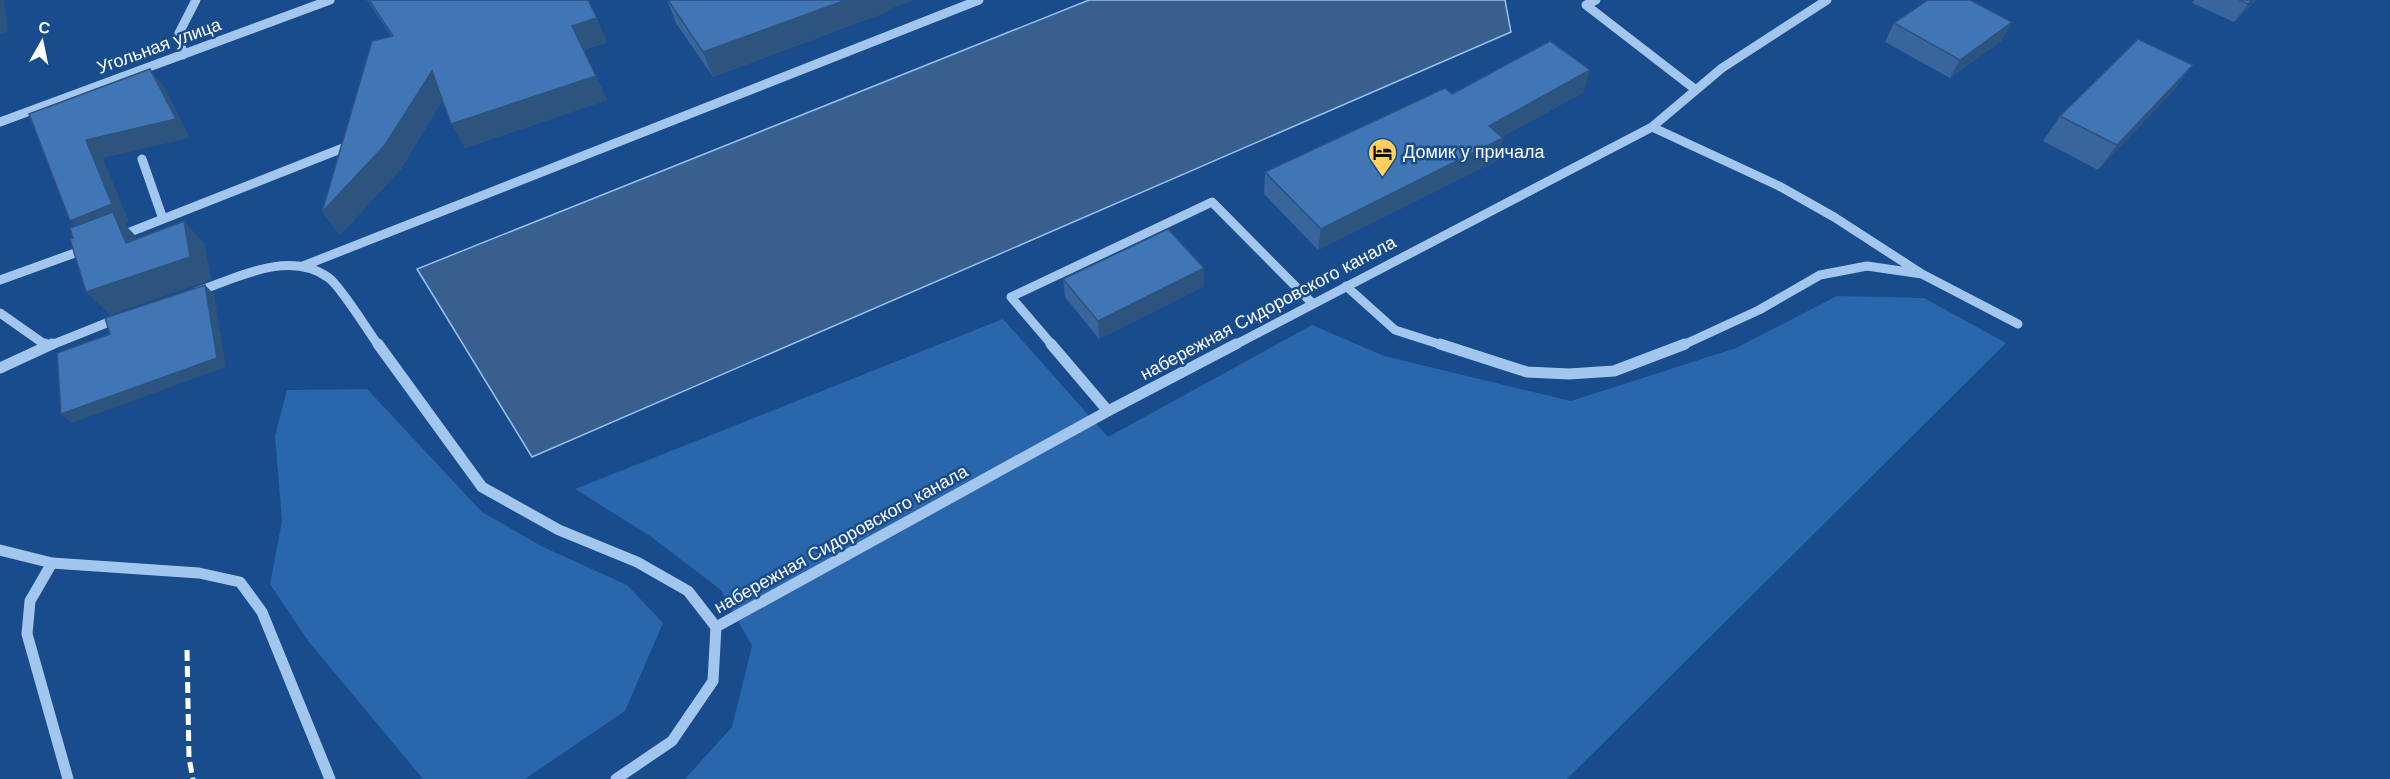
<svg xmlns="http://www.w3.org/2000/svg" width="2390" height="779" font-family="Helvetica,sans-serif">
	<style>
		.green { fill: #2a66ab }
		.water { fill: #395f8e; stroke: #95c1f1; stroke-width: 1.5 }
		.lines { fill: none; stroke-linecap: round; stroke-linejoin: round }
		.minor-far1 { stroke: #a3c6ef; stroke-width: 9 }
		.minor { stroke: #a3c6ef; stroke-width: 11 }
		.rail { stroke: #fff; stroke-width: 5; stroke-dasharray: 11 5; stroke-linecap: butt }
		.wall { fill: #37659c }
		.shaded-wall { fill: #2d537f }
		.building { fill: #4076b5; stroke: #2d537f; stroke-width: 1.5 }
		.labels { text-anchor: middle; stroke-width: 5; stroke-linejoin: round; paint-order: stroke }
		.street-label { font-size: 18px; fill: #fff; stroke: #184c8d }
		.poi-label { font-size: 18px; fill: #fff; stroke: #184c8d; text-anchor: start }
	</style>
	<rect width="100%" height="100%" fill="#184c8d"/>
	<path class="green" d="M1837,296L1924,298L2006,343L1567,779H685L732,727L752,646L721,590L650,536L575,489L1003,319L1108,437L1312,325L1384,356L1571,401L1736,348Z
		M367,389L482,512L543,547L627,585L663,623L625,711L525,779H423L309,642L270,584L282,521L275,436L287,390Z"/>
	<path class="water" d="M1089,0H1505L1511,32L532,457L417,269Z"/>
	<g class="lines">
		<path class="minor-far1" d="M1596,0L1586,5L1696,90
			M183,55L179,33L196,0
			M0,122L330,0
			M1652,127L1779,186L1834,217L1922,274L2018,324
			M142,159L163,219
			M120,236L343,148
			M303,266L979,0
			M0,280L86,249
			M1346,286L1395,330L1445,346
			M196,292C237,278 289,249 329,278C341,287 368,331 379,346
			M0,313L47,346
			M49,346L119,318
			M1053,346L1011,297L1212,202L1313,304
			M1233,346L1652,127L1722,68L1827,0
			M1681,346L1759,310L1820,275L1867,266L1922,274"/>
		<path class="minor" d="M45,344L47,346
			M378,344L482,487L559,530L637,562L688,591L716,627L1108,411L1236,344
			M1051,344L1108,411
			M1440,344L1527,372L1569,374L1614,371L1685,344
			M0,368L52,344
			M0,550L52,563L199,573L240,582L262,612L330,779
			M52,563L30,601L27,634L68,779
			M616,779L672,741L713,681L716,627"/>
		<path class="rail" d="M187,650L189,758L193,779"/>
	</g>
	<path class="wall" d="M367,0H588L607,42L584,50L607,100L465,148L442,101L401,169L340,235L322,212L392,37Z
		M667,0H914L891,8L892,10L713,77L676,23Z
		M2194,0H2256L2234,22L2192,3Z
		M2012,22L2001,41L1950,78L1885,42L1894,23Z
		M2193,65L2174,90L2098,170L2043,141L2060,116Z
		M1584,92L1502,137L1503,138L1498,160L1318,250L1264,194L1265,172L1452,94Z
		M1204,268V286L1099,339L1065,297L1063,279Z"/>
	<path class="shaded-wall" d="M0,0H4L8,32L0,34Z
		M846,0H914L891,8L892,10L713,77L703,52Z
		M2252,0H2256L2234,22L2248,4Z
		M597,18L607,42L583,50L572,26Z
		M2012,22L2001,41L1950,78L1960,60Z
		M2193,65L2174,90L2098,170L2117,145Z
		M150,69L165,88L190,138L103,158L129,222L124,224L135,235L148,266L88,239L70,221L86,140Z
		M1590,70L1584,92L1484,147L1489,126Z
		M432,71L446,95L401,169L340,235L322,212Z
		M596,76L607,100L465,148L451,124Z
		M1503,138L1498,160L1318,250L1321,229Z
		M184,221L205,244L211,280L110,315L86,292Z
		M1204,268V286L1099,339L1098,321Z
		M205,285L214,294L226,367L72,423L61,414Z"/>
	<path class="building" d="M369,0H588L597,18L572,26L596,76L451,124L432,71L385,145L322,212L372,41L393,36Z
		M668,0H846L703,52Z
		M1928,0H1970L2012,22L1960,60L1894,23Z
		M2239,0H2252L2248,4Z
		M2138,39L2193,65L2117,145L2060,116Z
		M1550,41L1590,70L1489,126L1503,138L1321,229L1265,172L1445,88L1452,94Z
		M150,69L176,119L86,140L112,204L70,221L29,114Z
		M113,212L126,243L184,221L190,257L86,292L70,239L73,238L70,228Z
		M1168,229L1204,268L1098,321L1063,279Z
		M205,285L217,358L61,414L57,353L110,334L105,318Z"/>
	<defs>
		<symbol id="hotel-pin" viewBox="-11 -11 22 30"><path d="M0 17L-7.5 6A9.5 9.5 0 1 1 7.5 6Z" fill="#ffd060" stroke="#184c8d"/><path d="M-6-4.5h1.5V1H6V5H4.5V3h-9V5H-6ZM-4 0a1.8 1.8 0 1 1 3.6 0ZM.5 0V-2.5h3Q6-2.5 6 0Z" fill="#111"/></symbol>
	</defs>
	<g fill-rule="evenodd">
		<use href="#hotel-pin" x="1366" y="136" width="33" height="45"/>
	</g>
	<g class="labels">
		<g class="street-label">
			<text transform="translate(159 46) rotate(-20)" y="6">Угольная улица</text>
			<text transform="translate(1268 308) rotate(-28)" y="6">набережная Сидоровского канала</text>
			<text transform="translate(841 539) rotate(-29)" y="6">набережная Сидоровского канала</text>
		</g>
		<g class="poi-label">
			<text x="1403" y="158">Домик у причала</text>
		</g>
	</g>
	<g transform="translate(42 42) rotate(9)" stroke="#184c8d" stroke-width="4.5" paint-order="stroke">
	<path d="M0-4.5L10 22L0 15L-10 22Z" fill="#ffffff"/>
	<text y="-9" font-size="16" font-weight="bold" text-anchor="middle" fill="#ffffff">С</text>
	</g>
</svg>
